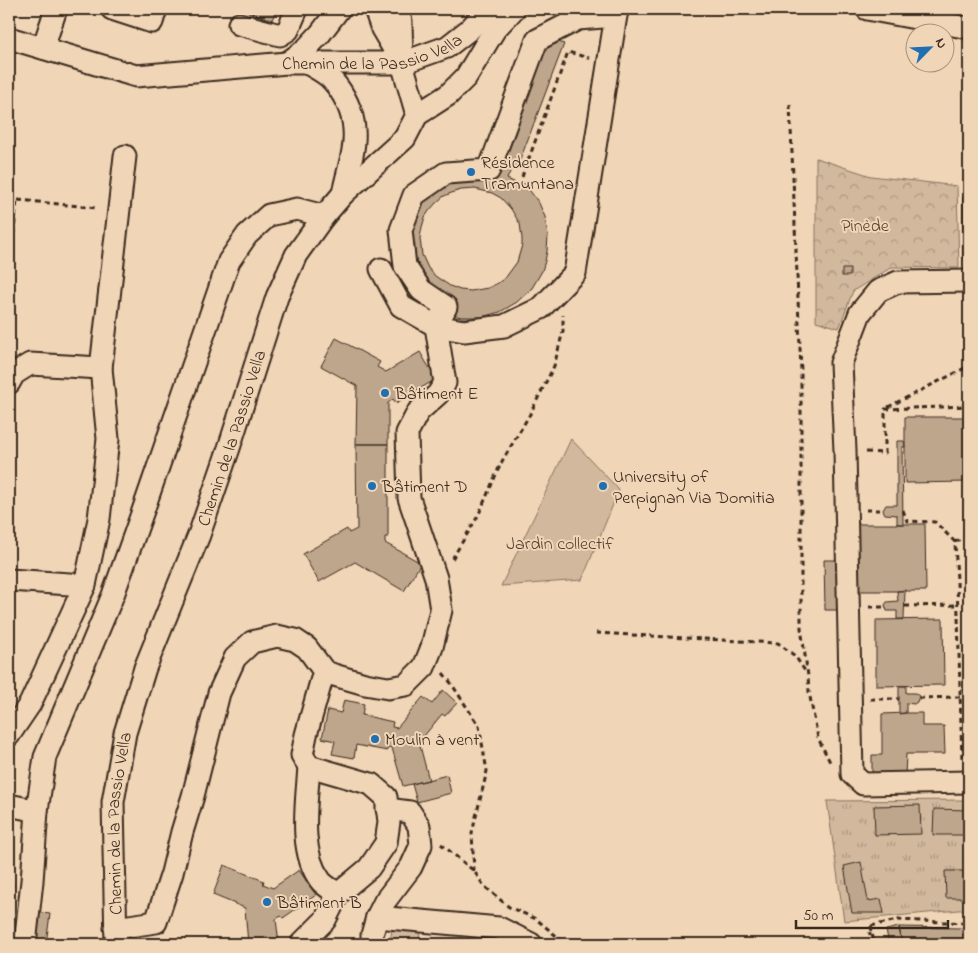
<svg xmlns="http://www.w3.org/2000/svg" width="978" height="953" font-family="'Indie Flower',sans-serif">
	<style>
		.grass { fill: url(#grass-tufts); stroke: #86725e }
		.forest { fill: url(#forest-crowns); stroke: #86725e }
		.green { fill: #d2b99e; stroke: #86725e }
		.building { fill: #bea68c; stroke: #3b2a1e; fill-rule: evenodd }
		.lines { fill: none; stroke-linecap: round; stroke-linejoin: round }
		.minor-casing { stroke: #3b2a1e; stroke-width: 25 }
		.path { stroke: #3b2a1e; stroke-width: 3; stroke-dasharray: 5 4; stroke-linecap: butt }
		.minor { stroke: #f0d5b7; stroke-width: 21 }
		.poi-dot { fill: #1f6fb2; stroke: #f0d5b7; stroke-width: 2 }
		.labels { text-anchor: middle; stroke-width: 4; stroke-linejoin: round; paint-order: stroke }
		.street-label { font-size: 18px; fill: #3b2a1e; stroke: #f0d5b7 }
		.poi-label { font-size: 18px; fill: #3b2a1e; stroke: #f0d5b7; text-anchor: start }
		.park-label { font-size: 18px; fill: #523f31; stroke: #f0d5b7 }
	</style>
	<defs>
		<pattern id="grass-tufts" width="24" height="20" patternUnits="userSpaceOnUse" patternTransform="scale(1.25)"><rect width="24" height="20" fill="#d2b99e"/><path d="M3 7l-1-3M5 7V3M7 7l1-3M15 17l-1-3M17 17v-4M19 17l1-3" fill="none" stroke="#ac9780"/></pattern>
		<pattern id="forest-crowns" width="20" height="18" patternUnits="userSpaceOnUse" patternTransform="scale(1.25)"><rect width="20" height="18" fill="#d2b99e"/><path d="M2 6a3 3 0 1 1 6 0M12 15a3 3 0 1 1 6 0" fill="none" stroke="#ac9780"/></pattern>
	</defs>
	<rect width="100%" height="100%" fill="#f0d5b7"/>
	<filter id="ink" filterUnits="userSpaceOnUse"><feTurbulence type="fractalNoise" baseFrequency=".02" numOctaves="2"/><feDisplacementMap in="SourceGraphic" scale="10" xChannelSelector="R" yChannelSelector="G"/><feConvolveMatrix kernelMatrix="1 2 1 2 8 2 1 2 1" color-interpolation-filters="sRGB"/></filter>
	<g filter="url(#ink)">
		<path class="grass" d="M969,800V909L844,921L827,801Z"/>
		<path class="forest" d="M816,158L871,176L957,186L959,268L892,267L853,291L839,328L816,321Z"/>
		<path class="green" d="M571,439L619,490L582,580L501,586Z
			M392,928L420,933L418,944H390Z"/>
		<path class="building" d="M240,9H276L272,20Z
			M250,12L272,20L270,27L248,20Z
			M535,34L564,44L517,168L512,167L507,179L514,182L520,188L524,183L539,203L545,217L548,236L547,251L545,261L542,271L532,288L517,302L500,312L481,317H461L441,312L393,252L442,167L486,163ZM475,189L492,193L501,198L511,209L520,224L522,238V245L517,262L506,277L498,283L488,288L471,291L460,290L450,286L435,276L428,268L422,255L420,238L422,227L425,217L429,211L436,203L444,196L454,192L461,190Z
			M963,197H969V258H963Z
			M842,269H850V276H842Z
			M966,294H969V309H965Z
			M336,338L380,362L377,367L386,372L420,352L436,379L396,403L393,399L388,403V444H356L357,386L321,366Z
			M905,417H969V482L905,483Z
			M897,441H904L905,447H902L903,524H897V515L885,514L883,510L886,505H897Z
			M356,444H388V537H385V543L421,563L404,591L355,562L319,582L303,554L347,529L349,533L357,529Z
			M858,524H925L926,591H859Z
			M824,560H838L839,610H825Z
			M905,590L904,619H897V611H887L885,605L887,602L898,601L897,591Z
			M943,619L944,685L876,686V620Z
			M968,683H969V696L964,692V689Z
			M899,686H906V693H915L919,696L917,702L914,704L906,703V713L899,714Z
			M443,690L457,703L445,716L442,714L419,742L429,780L403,786L392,748L387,747V751L356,745L354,758L332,754L335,741L322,738L328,710L341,713L344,700L364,704L362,715L393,722L392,727L397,728L423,697L432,704Z
			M906,713H922V726H944L945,754H906L905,776L872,777V755H882V714Z
			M447,775L451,793L417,802L412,784Z
			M920,805L921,834L875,835L874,806Z
			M934,809L969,810V835H933Z
			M861,862L868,901L881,899L884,913H852L844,866Z
			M224,865L264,881L263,884L273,888L299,870L316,895L283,918L281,916L276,919L279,944H248L245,908L213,895Z
			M945,871H969V898H946Z
			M9,883H14L9,928Z
			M34,912L50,914L46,944H30Z
			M899,927L902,944H889L886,930Z
			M899,927L961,928L969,931V944H902Z"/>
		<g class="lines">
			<defs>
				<g id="minor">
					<path d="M112,9L152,22L156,9"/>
					<path d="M375,9L382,29L402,63L417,115"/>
					<path d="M396,9L401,21L402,60"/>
					<path d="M867,9L969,28"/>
					<path d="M239,24L280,35L288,30L297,9"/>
					<path id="s1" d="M9,38L136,76L287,63H402L447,47L470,29L488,9"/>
					<path d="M43,48L56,9"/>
					<path d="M287,63L305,50L320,34L339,9"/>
					<path d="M307,63C315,68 326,73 332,80C344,93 353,112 354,129C356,150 347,173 343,194"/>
					<path d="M381,269L401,306L436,326L464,331L504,326L541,308L575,273L617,9"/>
					<path d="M969,281L898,282L878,291L860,313L841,363L845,451L852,774L863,784L969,782"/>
					<path d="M9,383L14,374L30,364L101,368"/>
					<path d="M9,580L85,585"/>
					<path d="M324,671L334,675L365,684L388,688L406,685L424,667L432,647L441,610L436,578L409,498L407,433L418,412L438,394L445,383L436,326L446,307L421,290L405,266L401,230L414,195L446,173L489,170L537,40L578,19L616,16"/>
					<path d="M9,735L30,704L85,585L99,519L108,439L101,368L125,156"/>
					<path d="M309,766C307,801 298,850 320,880C324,886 333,890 338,894"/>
					<path d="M9,805L37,811"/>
					<path d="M377,917L499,928L531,944"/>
					<path d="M115,928L156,922L172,873L182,832L193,796L219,693L235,658L252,642L277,636L295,640L307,648L324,671L306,735L302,755L309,766L371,784L386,797L389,822L386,843L369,868L338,894L325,920L301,944"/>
					<path d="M25,944L32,881L37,811L45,757L113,595L144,508L229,261L247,235L269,215L297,209L324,216"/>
					<path id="s2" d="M116,944L113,802L125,733L145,668L199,535L229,448L277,297L296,255L324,216L343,194L405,138L417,115L448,95L466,77L495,29L514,9"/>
					<path d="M372,944V935L377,917L385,901L411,867L421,845L419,826L410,812L387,809"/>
				</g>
			</defs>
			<use href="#minor" class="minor-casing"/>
			<path class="path" d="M790,104L801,372V628L808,676L809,692L818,738L831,764
				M522,177L568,52L589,58
				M9,199L98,208
				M9,279L17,200
				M888,407L969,366
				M866,452L885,453V409L969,406
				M866,510H883
				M903,510L907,521L935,522L955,542L957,580L962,761
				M955,542L969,535
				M452,559L478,516L501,463L530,414L554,366L563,331V315
				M905,606L958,605
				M869,607H886
				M596,633L778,643L795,656L807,674
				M443,673L451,683L479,726L487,771L472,833L474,871
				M919,698L960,697
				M870,699H899
				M441,844L474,871L484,886L509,907L536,919L566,944
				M871,926L897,920L969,923
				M871,926L874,944
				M869,944L870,932"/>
			<use href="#minor" class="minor"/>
		</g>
	</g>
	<g class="poi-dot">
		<circle cx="471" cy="172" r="5"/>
		<circle cx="385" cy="393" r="5"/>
		<circle cx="372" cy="486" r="5"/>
		<circle cx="603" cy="486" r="5"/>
		<circle cx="375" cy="739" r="5"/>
		<circle cx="267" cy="902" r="5"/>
	</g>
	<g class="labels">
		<g class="street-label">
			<text dy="6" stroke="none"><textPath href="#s1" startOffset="371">Chemin de la Passio Vella</textPath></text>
			<text dy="6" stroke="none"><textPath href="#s2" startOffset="526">Chemin de la Passio Vella</textPath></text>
			<text dy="6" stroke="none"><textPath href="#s2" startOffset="121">Chemin de la Passio Vella</textPath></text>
		</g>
		<g class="poi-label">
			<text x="481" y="168">Résidence<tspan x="481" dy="21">Tramuntana</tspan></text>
			<text x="395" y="399">Bâtiment E</text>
			<text x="613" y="482">University of<tspan x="613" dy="21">Perpignan Via Domitia</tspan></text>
			<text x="382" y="492">Bâtiment D</text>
			<text x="385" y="745">Moulin à vent</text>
			<text x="277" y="908">Bâtiment B</text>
		</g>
		<g class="park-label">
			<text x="865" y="231">Pinède</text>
			<text x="560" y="549">Jardin collectif</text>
		</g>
	</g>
	<rect width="978" height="953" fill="none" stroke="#f0d5b7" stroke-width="30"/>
	<rect x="15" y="15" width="948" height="923" fill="none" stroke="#3b2a1e" stroke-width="2" filter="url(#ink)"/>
	<g transform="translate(930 48) rotate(66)"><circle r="24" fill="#f0d5b7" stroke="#a8917a"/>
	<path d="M0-4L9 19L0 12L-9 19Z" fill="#1f6fb2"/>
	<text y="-8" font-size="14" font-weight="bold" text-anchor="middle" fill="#3b2a1e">N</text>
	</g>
	<path d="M796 920v8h152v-8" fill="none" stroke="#3b2a1e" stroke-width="2.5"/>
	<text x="803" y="920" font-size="15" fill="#3b2a1e" stroke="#f0d5b7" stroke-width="4" paint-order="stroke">50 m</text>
</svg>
